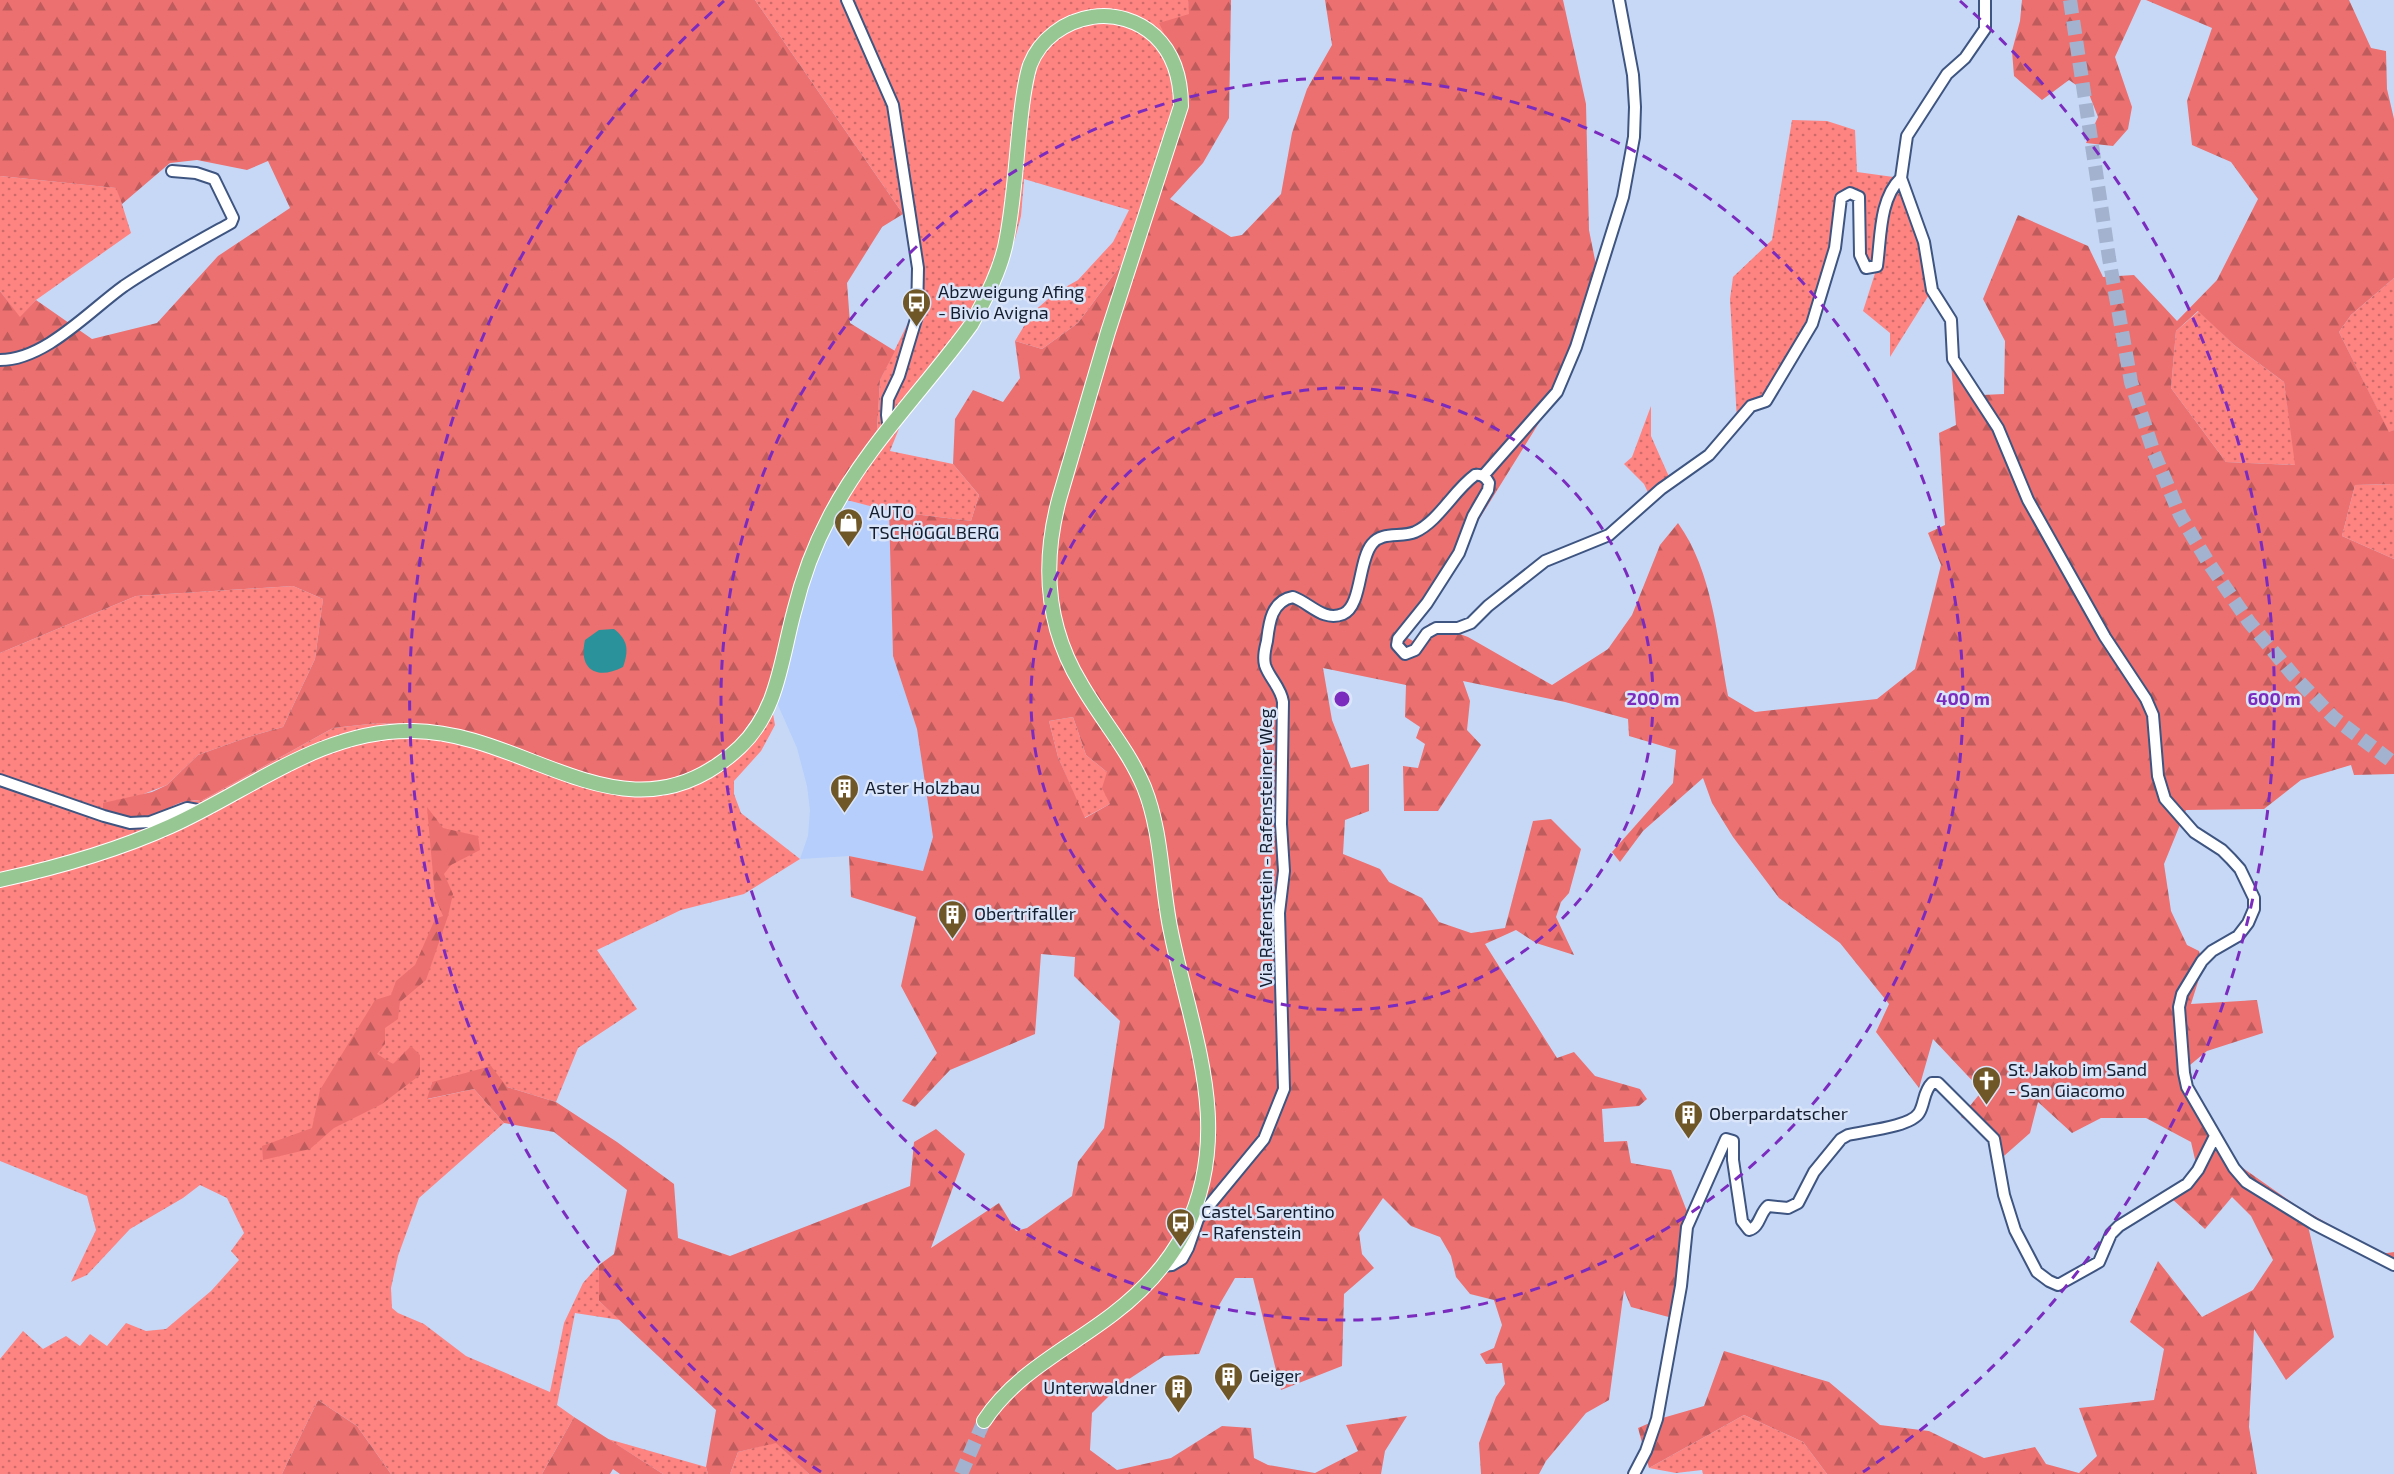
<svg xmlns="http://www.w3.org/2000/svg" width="2394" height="1474" font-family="'Exo 2',sans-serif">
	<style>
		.built { fill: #b5cefc }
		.grass { fill: url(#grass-dots) }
		.forest { fill: url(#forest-firs); fill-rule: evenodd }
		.water { fill: #29929a }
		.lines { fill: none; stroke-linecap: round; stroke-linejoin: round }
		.major-tunnel { stroke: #a3b3cf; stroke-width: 14; stroke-dasharray: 14 7; stroke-linecap: butt }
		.minor-casing { stroke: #3e5581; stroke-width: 14 }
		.major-casing { stroke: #fff; stroke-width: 16 }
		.minor { stroke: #fff; stroke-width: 10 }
		.major { stroke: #97c893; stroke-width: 14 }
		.ring { fill: none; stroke: #7b2cbf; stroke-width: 3; stroke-dasharray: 10 8 }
		.labels { text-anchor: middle; stroke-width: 5; stroke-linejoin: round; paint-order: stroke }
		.poi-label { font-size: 18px; fill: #131d2f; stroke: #dae5fa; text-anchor: start }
		.street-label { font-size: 18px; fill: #131d2f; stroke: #dae5fa }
		.centre { fill: #7b2cbf; stroke: #dae5fa; stroke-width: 3 }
		.ring-label { font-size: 18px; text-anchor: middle; font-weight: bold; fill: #7b2cbf; stroke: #dae5fa; stroke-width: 5; stroke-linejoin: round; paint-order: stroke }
	</style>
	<defs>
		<pattern id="grass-dots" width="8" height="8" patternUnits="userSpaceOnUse" patternTransform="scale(1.5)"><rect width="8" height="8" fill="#fe8481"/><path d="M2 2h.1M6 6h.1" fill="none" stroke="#cc6b6a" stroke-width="1.8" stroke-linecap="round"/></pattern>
		<pattern id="forest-firs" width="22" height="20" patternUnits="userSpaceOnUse" patternTransform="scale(1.5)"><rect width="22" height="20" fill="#ec706f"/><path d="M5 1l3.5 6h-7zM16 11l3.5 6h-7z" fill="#be5b5c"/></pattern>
	</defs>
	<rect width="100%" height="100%" fill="#c7d8f7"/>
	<path class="built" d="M839,498L889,511L893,656L917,729L933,837L923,871L849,856L800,859L808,836L810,810L807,786L797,748L774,696L794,610Z"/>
	<path class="grass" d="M755,0H1188L1190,14L1174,106L1126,258L1078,323L1042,349L1015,341L1032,313L1055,293L1078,280L1113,242L1129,210L1024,179L1021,216L1015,239L988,309L959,352L902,421L890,451L953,464L979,495L971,521L889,511L839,498L835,495L877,430L880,380L908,323L915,304V271L903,214Z
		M1792,120L1827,121L1855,130L1857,172L1901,178L1932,290L1890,357V333L1863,311L1877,267L1866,268L1859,197L1842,198L1812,324L1766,401L1737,420L1730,299L1733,277L1772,240Z
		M0,176L117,188L131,233L36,300L20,318L0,291Z
		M2394,278V430L2389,433L2339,332L2351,315Z
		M2199,311L2234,345L2284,382L2296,465L2226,462L2171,388L2176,331Z
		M1651,406V436L1670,479L1652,501L1644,484L1624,464L1632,457Z
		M2394,484V559L2342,536L2355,485Z
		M293,586L323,599L315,659L283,727L248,737L198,755L167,785L136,797L149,816L188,800L201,801L333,728L378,723L735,744L771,703L775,725L761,751L734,781V794L741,813L800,859L744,894L681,910L597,950L637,1009L578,1048L556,1102L507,1087L432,1082L428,1099L474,1089L504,1123L419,1198L398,1256L391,1288L392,1308L398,1313L424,1324L466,1356L550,1392L564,1323L583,1283L599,1265V1301L620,1320L575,1313L557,1405L574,1417L542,1474H391L357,1426L318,1400L282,1474H0V1359L23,1331L43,1349L66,1336L80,1346L90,1334L107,1346L126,1323L146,1331L166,1329L211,1291L239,1260L231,1251L244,1233L227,1198L200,1185L183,1198L130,1229L87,1275L71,1282L96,1230L87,1196L0,1161V653L136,596Z
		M1073,717L1086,755L1107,772L1110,804L1084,818L1058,757L1049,721Z
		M1744,1415L1803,1442L1827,1474H1703L1702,1470L1676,1473L1649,1468Z
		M608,1439L706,1467L708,1474H663Z
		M776,1442L809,1474H730L738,1452Z"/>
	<path class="forest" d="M0,0H755L903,214L882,227L847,283L850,323L895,351L880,380L877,430L835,495L767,698L735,744L683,777L614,785L419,725L378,723L333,728L201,801C179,796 162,816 141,819C128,820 115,815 103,810V803L152,792L167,785L198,755L248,737L283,727L315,659L323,599L293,586L136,596L0,653V291L20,317L36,300L92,339L157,323L218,256L290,208L268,161L247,170L197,160L170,163L122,204L116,188L0,176Z
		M1188,0H1231L1229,118L1203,163L1170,199L1231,237L1242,235L1281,194L1292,133L1307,89L1332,45L1325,0H1563L1586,104L1589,230L1597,270L1550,405L1406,637L1413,641L1430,623L1468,637L1552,685L1608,649L1632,615L1660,545L1678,523C1713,572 1717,638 1728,696L1755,712L1877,699L1915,669L1941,565L1928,533L1945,525L1939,433L1956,425L1951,363L1982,395L2004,394L2005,341L1983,299L2018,215L2088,246L2103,277L2134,275L2177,321L2217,280L2258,199L2231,162L2192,145L2187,101L2212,28L2146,0H2349L2371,48L2386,51L2387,89L2394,119V278L2351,315L2339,332L2389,432L2394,430V484L2355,485L2342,536L2394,559V774L2354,775L2351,765L2301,780L2264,809L2186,810L2164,864L2171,911L2187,945L2199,951L2203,966L2191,1004L2257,1000L2263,1033L2207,1051L2190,1065L2193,1086L2240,1166L2297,1206L2381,1254L2394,1252V1270L2308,1226L2334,1337L2286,1380L2254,1329L2249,1427L2257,1474H1827L1803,1442L1744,1415L1649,1468L1638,1428L1659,1419L1704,1406L1724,1351L1829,1382L1880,1425L1929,1431L1984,1458L2035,1447L2046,1464L2079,1473L2097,1456L2079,1408L2154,1400L2164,1349L2130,1322L2158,1261L2202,1317L2253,1290L2273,1260L2251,1216L2232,1197L2205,1229L2171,1198L2197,1168L2191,1142L2146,1118H2101L2072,1133L2038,1102L2030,1133L1996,1163L1985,1132L1961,1117L1982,1091L1933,1039L1919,1088L1876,1032L1889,1004L1840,943L1779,898L1733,837L1712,803L1703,778L1643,831L1620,862L1612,852L1673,783L1676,750L1629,736L1628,719L1565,702L1463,681L1470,701L1467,730L1481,745L1438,811H1404L1403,766L1418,768L1425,744L1416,738L1420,727L1405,717L1406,685L1323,668L1332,720L1351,768L1369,764V811L1345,820L1343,854L1380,869L1389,882L1422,898L1439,922L1471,933L1505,928L1533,821L1551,819L1581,849L1569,893L1561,902L1556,917L1574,955L1536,943L1516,930L1485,944L1557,1058L1574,1052L1595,1076L1640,1089L1647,1099L1639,1106L1602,1109L1604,1142L1627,1141L1631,1163L1671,1170L1693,1227L1680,1320L1631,1307L1624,1290L1609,1400L1586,1413L1546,1461L1539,1474H1481L1479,1443L1496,1397L1505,1384L1502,1363L1486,1364L1480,1354L1494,1348L1502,1325L1494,1300L1470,1294L1456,1277L1451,1256L1440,1237L1411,1226L1383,1198L1359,1233L1362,1254L1374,1268L1344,1294L1342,1366L1281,1390L1253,1278H1235L1218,1307L1199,1354L1164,1356L1120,1385L1092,1413L1090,1450L1117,1470L1171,1458L1222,1426L1251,1428L1254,1458L1268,1465L1315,1473L1358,1451L1346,1425L1407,1416L1385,1451L1381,1474H809L776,1443L738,1452L730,1474H708L706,1467L716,1410L599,1301V1265L614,1254L627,1190L554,1132L504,1123L474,1089L427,1099L432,1082L491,1066L507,1087L556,1102L617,1142L674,1184L678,1238L730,1256L910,1186L914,1142L936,1129L965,1154L931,1248L999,1203L1016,1231L1027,1228L1072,1196L1078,1162L1104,1128L1120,1021L1074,976L1075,957L1041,954L1035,1034L950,1070L915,1107L902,1101L937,1053L901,986L916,917L851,897L849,856L923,871L933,837L917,729L893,656L889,511L971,521L979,495L953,464L955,419L973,390L1003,402L1020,378L1015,341L1042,349L1078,323L1126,258L1174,106L1180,66L1159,23L1189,14ZM2198,311L2234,345L2284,382L2295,465L2226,462L2171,388L2176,331ZM1073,717L1086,755L1107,772L1102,788L1110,804L1085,818L1058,757L1049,721Z
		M2022,0H2141L2115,57L2132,107L2128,129L2113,146L2086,143L2098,117L2089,94L2069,80L2042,100L2014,76L2012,51L2020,21Z
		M427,807L443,828L478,836L480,850L451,865L444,874L453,894L448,916L426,980L400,1002L398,1019L385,1028V1044L377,1054L393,1064L411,1046L420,1055V1075L382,1104L334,1128L310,1149L263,1160L262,1146L312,1128L320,1090L375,1000L391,995L396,981L415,965L435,919L443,916L435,897Z
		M318,1400L357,1426L391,1474H282Z
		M574,1417L663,1474H620L613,1469L610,1474H542Z"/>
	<path class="water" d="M614,629C628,640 629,650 623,667C598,680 578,671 585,640L599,630Z"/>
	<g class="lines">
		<path class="major-tunnel" d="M2070,0L2109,258L2131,382L2154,453L2180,515L2208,562L2249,622L2293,675L2334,718L2394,763
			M961,1474L984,1421"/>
		<defs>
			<path id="minor" d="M847,0L893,105L918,268L917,316L899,376L888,399L887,415L889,430
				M1985,0V29L1965,58L1947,74L1907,136L1901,178L1924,242L1932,290L1951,320L1953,359L1998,428L2028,500L2105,637L2146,699L2153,715L2158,776L2165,799L2194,832L2222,850L2231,859L2240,869L2254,898V909L2248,923L2238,936L2212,951L2202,961L2182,994L2179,1007L2184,1073L2187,1087L2234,1168L2246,1182L2314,1224L2394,1265
				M0,360C45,360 89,311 124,286C158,263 195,243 231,223L233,218L214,179L196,173L172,171
				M1483,476L1557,392L1576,347L1623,197L1634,137L1635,107L1633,75L1619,0
				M0,780L104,816L130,823L150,822L187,808L203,811
				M1162,1266L1172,1265L1182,1259L1188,1248L1198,1219L1264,1139L1284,1089L1279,913L1284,871L1281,824L1283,702C1281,687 1269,678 1265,665C1263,657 1265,649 1267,641C1269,624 1271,601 1293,597C1310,603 1323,622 1343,614C1362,606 1358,561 1372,544C1382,531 1401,538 1415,532C1439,521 1453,491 1475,475C1481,474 1486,477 1489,483L1488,490L1473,516L1459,553L1427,603L1398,639L1397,645L1405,654L1415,650L1427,633L1436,628H1458L1471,623L1488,606L1545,561L1609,535L1661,489L1709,455L1751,406L1766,401L1812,324L1835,248L1841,198L1850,193L1859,197L1860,255L1866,268L1877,266C1881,238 1879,199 1901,178
				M1634,1474L1646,1451L1657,1419L1681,1286L1687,1227L1726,1139L1733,1141V1160L1742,1221L1749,1230C1760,1227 1759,1214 1768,1206L1788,1208L1798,1203L1814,1172L1841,1139L1848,1135C1865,1131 1910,1127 1919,1113C1925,1103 1923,1092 1932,1083H1938L1994,1139L2004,1195L2015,1230L2037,1272L2049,1281L2058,1285L2099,1262L2111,1234L2119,1226L2187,1184L2198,1170L2215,1136"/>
			<path id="major" d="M0,880C59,867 116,851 171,826C251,790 322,729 413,731C530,732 629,851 740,747C778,711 781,660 794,612C802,579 814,546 830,516C865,448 926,387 971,325C986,298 1002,268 1007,237C1014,200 1016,161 1020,124C1022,105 1024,84 1030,65C1040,39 1065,21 1092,17C1114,13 1139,21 1155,36C1175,55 1181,80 1181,106L1108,332L1060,496C1042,561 1045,625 1081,684C1101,719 1128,749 1144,787C1162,832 1161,881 1170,927C1190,1031 1236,1127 1185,1231C1168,1264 1142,1292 1113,1314C1069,1348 1015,1373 984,1421"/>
		</defs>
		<use href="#minor" class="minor-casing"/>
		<use href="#major" class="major-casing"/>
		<use href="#minor" class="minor"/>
		<use href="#major" class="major"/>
	</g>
	<g class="ring">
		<circle cx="1342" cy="699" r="311"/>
		<circle cx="1342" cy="699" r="621"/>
		<path d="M821 1472A932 932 0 0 1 724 1M1960 1A932 932 0 0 1 1863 1472"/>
	</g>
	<defs>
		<symbol id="bus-pin" viewBox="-11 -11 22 30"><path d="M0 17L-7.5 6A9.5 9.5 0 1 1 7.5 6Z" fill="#6f5728" stroke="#dae5fa"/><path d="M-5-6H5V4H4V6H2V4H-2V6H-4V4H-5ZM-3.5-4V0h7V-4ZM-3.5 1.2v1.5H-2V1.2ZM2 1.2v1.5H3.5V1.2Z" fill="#fff"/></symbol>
		<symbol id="shop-pin" viewBox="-11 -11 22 30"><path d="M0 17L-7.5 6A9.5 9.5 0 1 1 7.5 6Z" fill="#6f5728" stroke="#dae5fa"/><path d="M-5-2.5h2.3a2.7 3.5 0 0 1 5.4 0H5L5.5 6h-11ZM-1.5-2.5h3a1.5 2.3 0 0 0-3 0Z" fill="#fff"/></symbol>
		<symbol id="building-pin" viewBox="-11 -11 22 30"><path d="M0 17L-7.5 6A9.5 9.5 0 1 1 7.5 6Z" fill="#6f5728" stroke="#dae5fa"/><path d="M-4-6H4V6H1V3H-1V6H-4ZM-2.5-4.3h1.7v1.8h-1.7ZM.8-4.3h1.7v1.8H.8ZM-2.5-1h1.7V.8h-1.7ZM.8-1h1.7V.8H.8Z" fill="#fff"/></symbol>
		<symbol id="church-pin" viewBox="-11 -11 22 30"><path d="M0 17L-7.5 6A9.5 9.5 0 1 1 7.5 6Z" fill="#6f5728" stroke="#dae5fa"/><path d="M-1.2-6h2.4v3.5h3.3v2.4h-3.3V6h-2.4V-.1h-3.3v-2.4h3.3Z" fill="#fff"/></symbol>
	</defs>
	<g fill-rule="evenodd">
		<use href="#bus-pin" x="900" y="286" width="33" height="45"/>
		<use href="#shop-pin" x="832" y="506" width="33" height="45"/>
		<use href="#building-pin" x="828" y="772" width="33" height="45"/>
		<use href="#building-pin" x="936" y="898" width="33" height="45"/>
		<use href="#church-pin" x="1970" y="1064" width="33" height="45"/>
		<use href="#building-pin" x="1672" y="1098" width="33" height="45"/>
		<use href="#bus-pin" x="1164" y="1206" width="33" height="45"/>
		<use href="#building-pin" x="1212" y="1360" width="33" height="45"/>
		<use href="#building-pin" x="1162" y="1372" width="33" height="45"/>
	</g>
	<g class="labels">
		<g class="poi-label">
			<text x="938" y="298">Abzweigung Afing<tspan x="938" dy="21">- Bivio Avigna</tspan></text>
			<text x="869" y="518">AUTO<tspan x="869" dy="21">TSCHÖGGLBERG</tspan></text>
			<text x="865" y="794">Aster Holzbau</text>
			<text x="974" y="920">Obertrifaller</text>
			<text x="2008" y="1076">St. Jakob im Sand<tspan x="2008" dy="21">- San Giacomo</tspan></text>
			<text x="1709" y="1120">Oberpardatscher</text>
			<text x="1201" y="1218">Castel Sarentino<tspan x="1201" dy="21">- Rafenstein</tspan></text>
			<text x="1249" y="1382">Geiger</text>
			<text x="1157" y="1394" text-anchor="end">Unterwaldner</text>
		</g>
		<g class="street-label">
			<text transform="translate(1266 848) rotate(-90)" y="6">Via Rafenstein - Rafensteiner Weg</text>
		</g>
	</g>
	<circle cx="1342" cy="699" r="9" class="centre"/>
	<g class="ring-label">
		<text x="1653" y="705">200 m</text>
		<text x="1963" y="705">400 m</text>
		<text x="2274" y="705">600 m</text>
	</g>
</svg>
